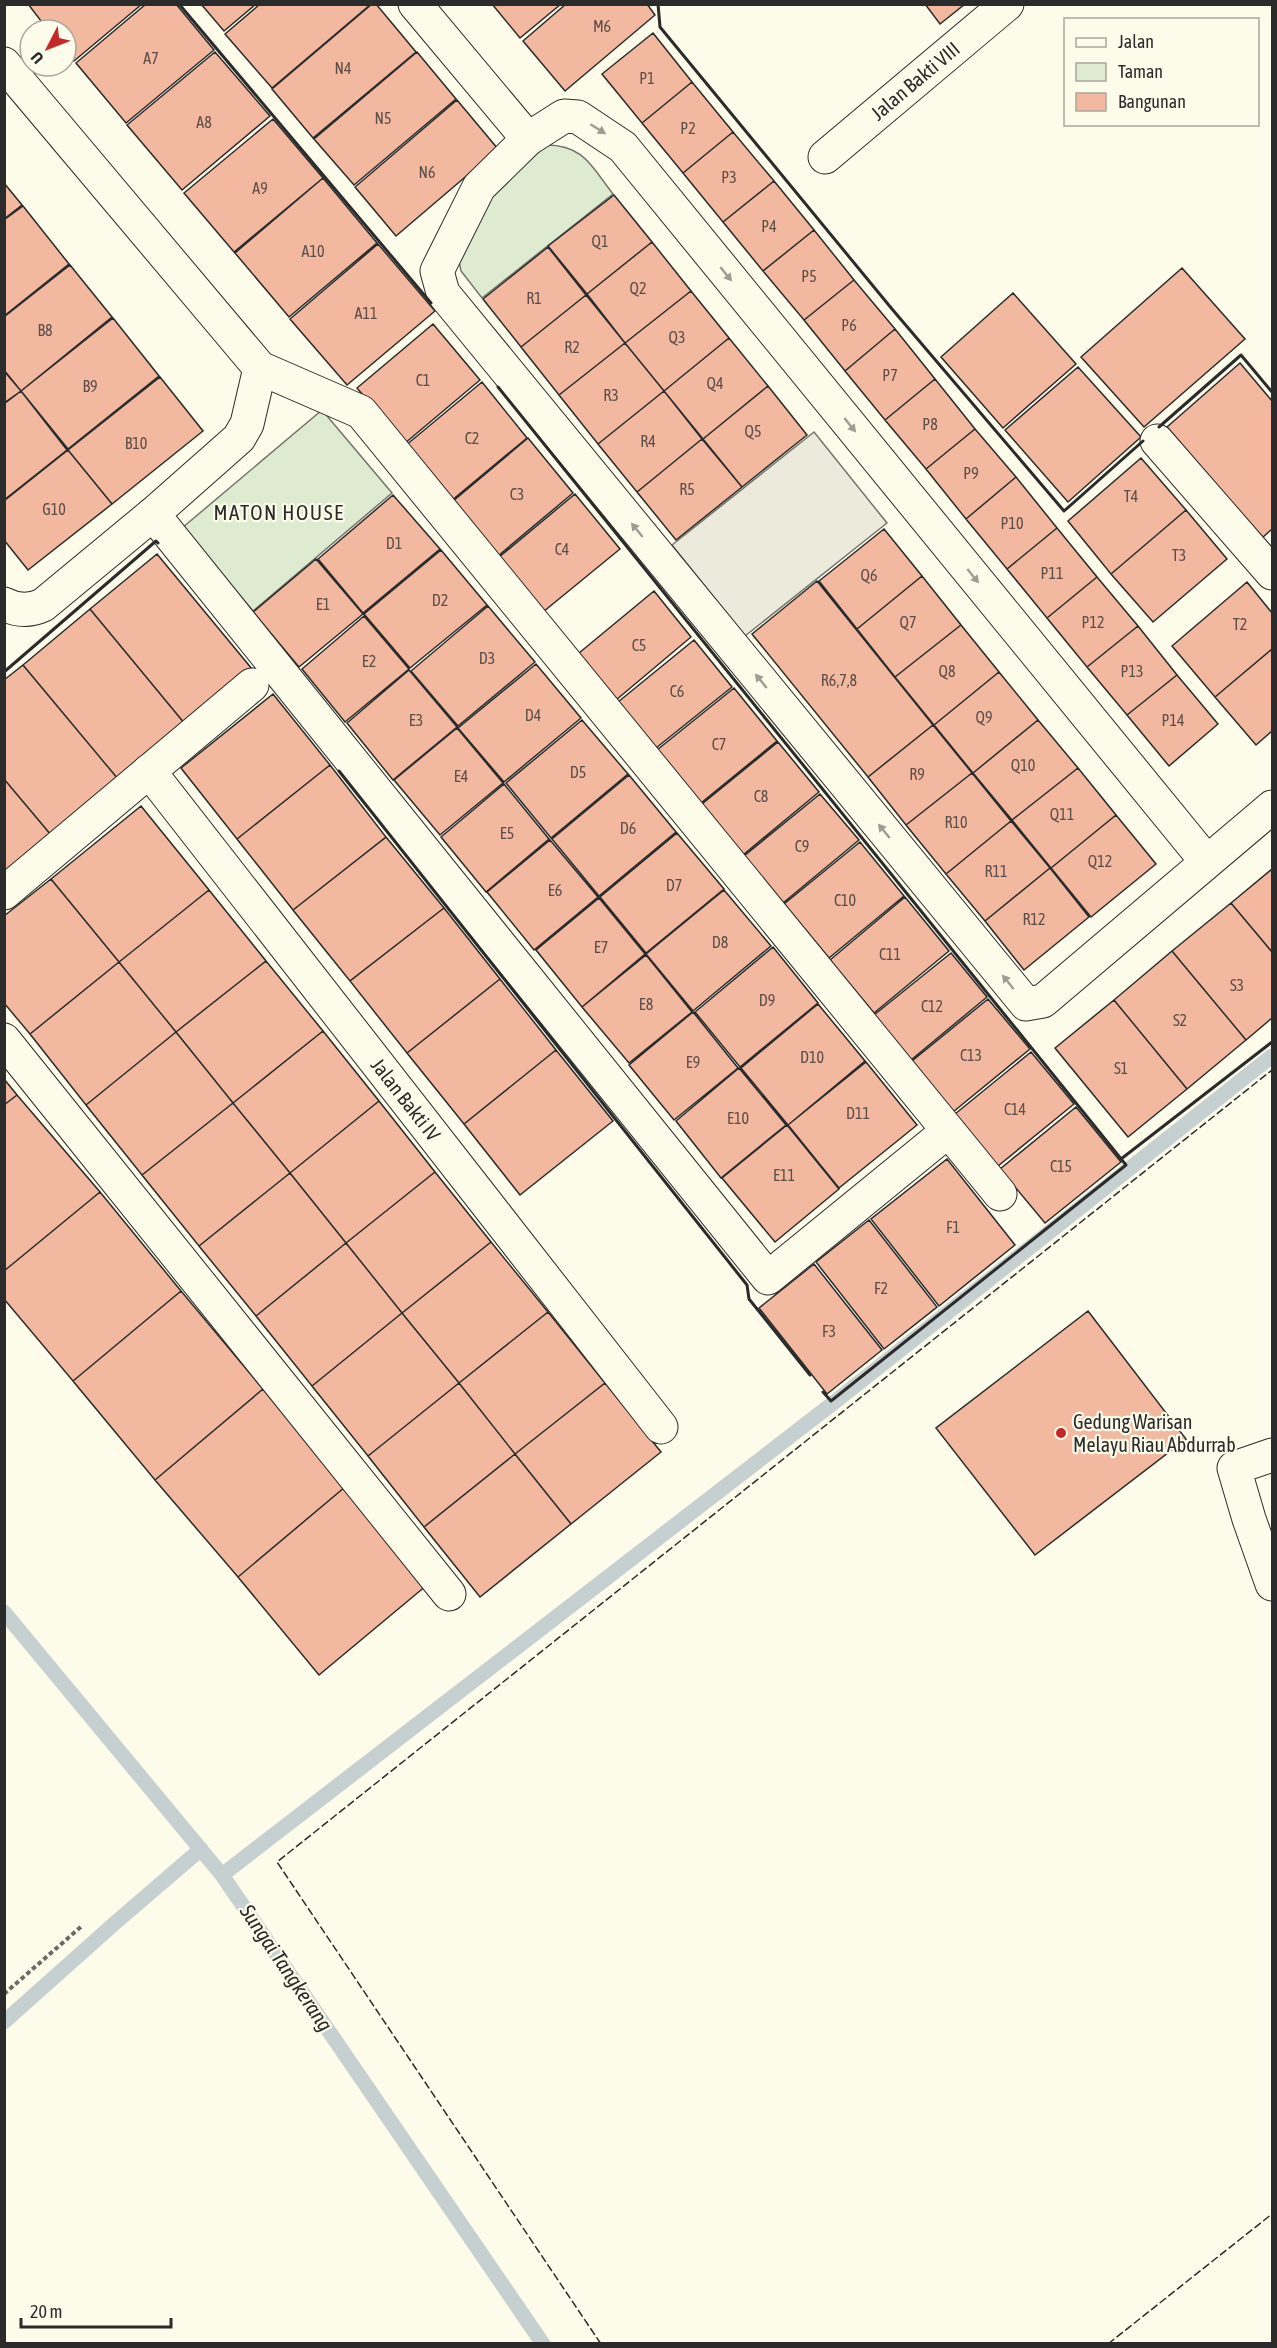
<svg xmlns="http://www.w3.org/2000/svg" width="1277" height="2348" font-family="'Asap Condensed',sans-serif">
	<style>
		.green { fill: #deebd1; stroke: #74746e; stroke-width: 1.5 }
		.parking { fill: #eceadb; stroke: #74746e; stroke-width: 1.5 }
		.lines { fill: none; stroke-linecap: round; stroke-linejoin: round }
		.stream { stroke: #c7d0d0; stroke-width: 15 }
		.building { fill: #f2b8a0; stroke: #2b2b2b; stroke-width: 1.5 }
		.minor-casing { stroke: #2b2b2b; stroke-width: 35 }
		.path { stroke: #6a6964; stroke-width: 4; stroke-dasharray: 4.5 3; stroke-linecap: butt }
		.minor { stroke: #fdfbea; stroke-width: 33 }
		.fence { stroke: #2b2b2b; stroke-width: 1.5; stroke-dasharray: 8 3; stroke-linecap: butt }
		.wall { stroke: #2b2b2b; stroke-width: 3 }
		.oneway { fill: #9e9d94 }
		.poi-dot { fill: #c62828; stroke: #fdfbea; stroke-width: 2 }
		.labels { text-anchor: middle; stroke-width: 4.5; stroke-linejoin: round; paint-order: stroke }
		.number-label { font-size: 16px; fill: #5d4e48 }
		.street-label { font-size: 20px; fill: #2b2b2b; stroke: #fdfbea }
		.poi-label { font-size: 20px; fill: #2b2b2b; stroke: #fdfbea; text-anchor: start }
		.neighbourhood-label { font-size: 21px; letter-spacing: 1.5px; fill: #2b2b2b; stroke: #fdfbea }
		.water-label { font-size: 21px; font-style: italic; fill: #2b2b2b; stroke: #fdfbea }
	</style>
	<rect width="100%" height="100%" fill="#fdfbea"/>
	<path class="green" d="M546,145C584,145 592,167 613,194L482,298L461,271L459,261L490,194Z
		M322,410L392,493L253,611L182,528Z"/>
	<path class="parking" d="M814,432L887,523L745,636L672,545Z"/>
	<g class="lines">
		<path class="stream" d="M4,1612L222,1875L543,2344
			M222,1875L832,1404L1272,1056
			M4,2022L115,1923L201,1849"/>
	</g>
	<path class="building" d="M28,4H142L74,61L66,51V30H48Z
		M146,4H176L214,50L126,123L76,63Z
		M201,4H256L224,31Z
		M260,4H371L272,88L225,34Z
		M372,4H376L416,52L313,138L272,89Z
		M492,4H561L520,38Z
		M566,4H647L655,15L565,91L523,41Z
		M925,4H965L940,24Z
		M653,33L692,82L642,123L602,74Z
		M215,52L270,116L182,190L127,125Z
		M417,52L456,99L354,185L314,139Z
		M692,82L733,132L683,173L642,123Z
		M457,100L498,149L396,236L355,187Z
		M273,119L323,178L234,252L184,193Z
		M733,132L774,181L723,222L683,173Z
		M323,178L377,243L289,317L235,253Z
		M774,181L814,230L763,271L723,222Z
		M4,183L22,205L4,219Z
		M614,195L652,242L587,294L548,246Z
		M23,206L69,264L4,316V220Z
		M814,230L854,280L804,320L763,271Z
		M652,242L691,291L625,343L587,294Z
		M378,244L435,311L347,385L290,319Z
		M548,247L586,295L521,347L483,299Z
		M70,265L112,317L21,391L4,370V317Z
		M1182,268L1245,339L1144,427L1081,357Z
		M854,280L895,329L845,371L804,320Z
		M691,291L729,338L664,391L625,343Z
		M1013,293L1076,364L1003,428L941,357Z
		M586,295L625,343L559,395L521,347Z
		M113,318L159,376L68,449L21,391Z
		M433,324L480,380L404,444L357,388Z
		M895,329L935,379L885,420L845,371Z
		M729,338L768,386L703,439L664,391Z
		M625,343L664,391L598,444L559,395Z
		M1240,363L1272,401V529L1262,538L1167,427Z
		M1078,367L1141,437L1068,502L1005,430Z
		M4,371L21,391L4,403Z
		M160,377L203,431L112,504L68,450Z
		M935,379L975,429L926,469L885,420Z
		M482,382L527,438L451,501L405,446Z
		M768,386L807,435L742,487L703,439Z
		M21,391L67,450L4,500V404Z
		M664,391L702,439L637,492L598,444Z
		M975,429L1016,477L966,519L926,469Z
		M528,438L573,493L498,556L452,502Z
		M702,439L742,487L676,540L637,492Z
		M68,450L112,504L28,570L4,540V501Z
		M1141,458L1186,510L1111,574L1068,521Z
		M1016,477L1057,528L1007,569L966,519Z
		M575,494L620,549L543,612L498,558Z
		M393,495L440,549L363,613L318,559Z
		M1186,510L1227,559L1153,622L1111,574Z
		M1057,528L1097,577L1047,618L1007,569Z
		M884,529L922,576L857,629L819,581Z
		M441,550L487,605L410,668L364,614Z
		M157,554L252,669L185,724L90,609Z
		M316,559L363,614L299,667L253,612Z
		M922,576L961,625L895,677L857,629Z
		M1097,577L1138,626L1087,667L1047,618Z
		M817,581L933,725L868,777L752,634Z
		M1247,582L1272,613V649L1215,697L1172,646Z
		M654,591L691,637L616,700L579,653Z
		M488,606L535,662L458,726L411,671Z
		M90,609L185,724L118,779L23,665Z
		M364,616L409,669L345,722L302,669Z
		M961,625L999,672L934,725L895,677Z
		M1138,626L1177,675L1127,715L1087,667Z
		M694,640L732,687L656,748L618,702Z
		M1272,649V731L1256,745L1215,697Z
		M536,664L581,718L504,782L458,728Z
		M23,665L118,779L51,835L4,779V680Z
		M409,670L457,727L393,780L347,723Z
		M999,672L1038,720L973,773L934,725Z
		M1177,675L1218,724L1169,766L1127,715Z
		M734,688L777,741L701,803L657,750Z
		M273,694L330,765L237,839L181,768Z
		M582,720L628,774L551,838L506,783Z
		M1038,720L1078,768L1012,820L973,773Z
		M933,725L972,773L906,825L868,777Z
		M457,728L503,783L440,835L394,780Z
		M778,742L819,792L743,855L702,804Z
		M330,765L386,837L293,910L237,839Z
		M1078,768L1116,815L1051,868L1012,820Z
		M972,773L1011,821L946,874L906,825Z
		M629,775L676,832L599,896L552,839Z
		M4,779L51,835L4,874Z
		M504,784L549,839L486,892L441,837Z
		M820,794L859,840L783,903L744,856Z
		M141,806L209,890L119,962L51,879Z
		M1116,815L1156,864L1091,917L1051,868Z
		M1011,821L1050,868L985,921L946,874Z
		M677,833L724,889L646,953L600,897Z
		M386,837L444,908L350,981L293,910Z
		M550,840L598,897L534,950L487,892Z
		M860,842L904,896L829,958L784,904Z
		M1050,868L1089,917L1024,970L985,921Z
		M1272,869V952L1231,903Z
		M51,879L119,962L30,1034L4,1003V916Z
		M209,890L266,961L176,1032L119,962Z
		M724,890L771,946L693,1011L646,954Z
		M905,897L949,951L874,1013L830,960Z
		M599,898L645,954L582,1007L536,950Z
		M1231,903L1272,952V1018L1246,1040L1172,951Z
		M444,908L500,979L407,1053L350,981Z
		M773,947L818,1003L740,1067L695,1012Z
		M1172,951L1246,1040L1187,1089L1114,1000Z
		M951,953L987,997L911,1060L874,1015Z
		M646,955L692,1012L629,1063L582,1007Z
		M266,961L323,1031L233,1103L176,1032Z
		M119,962L176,1032L86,1105L30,1034Z
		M500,979L556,1050L464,1124L407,1053Z
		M988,999L1030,1049L953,1112L912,1061Z
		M1114,1000L1187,1089L1128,1137L1055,1048Z
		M818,1004L865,1061L788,1125L741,1068Z
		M693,1012L738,1068L674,1120L629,1065Z
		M323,1031L379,1101L290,1173L233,1103Z
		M176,1032L233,1103L142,1175L86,1105Z
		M556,1050L613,1121L520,1195L464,1124Z
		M1031,1052L1074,1104L998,1166L955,1114Z
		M866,1062L917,1125L839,1188L788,1125Z
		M739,1068L786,1125L721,1178L676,1121Z
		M4,1079L17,1095L4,1105Z
		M17,1095L100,1192L4,1271V1105Z
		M379,1101L435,1172L346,1243L290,1173Z
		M233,1103L290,1173L199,1246L142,1175Z
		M1076,1107L1121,1162L1045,1223L1000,1169Z
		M787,1125L839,1189L775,1242L722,1178Z
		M787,1125L839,1189L775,1242L722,1178Z
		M947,1159L1015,1245L939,1306L871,1219Z
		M435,1172L491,1242L402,1313L346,1243Z
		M290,1173L346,1243L256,1316L199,1246Z
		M100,1192L181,1291L73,1381L4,1299V1271Z
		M869,1220L937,1307L884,1349L816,1262Z
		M491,1242L548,1312L459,1383L402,1313Z
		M346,1243L402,1313L312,1386L256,1316Z
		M814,1264L882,1350L827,1394L759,1308Z
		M181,1291L263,1389L155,1480L73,1381Z
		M1088,1311L1186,1439L1035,1555L936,1428Z
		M548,1312L605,1383L515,1454L459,1383Z
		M402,1313L459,1383L368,1456L312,1386Z
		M459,1383L515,1454L424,1527L368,1456Z
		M605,1383L661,1452L571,1524L515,1454Z
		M263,1389L345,1487L238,1577L155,1480Z
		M515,1454L571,1524L480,1597L424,1527Z
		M345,1487L427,1585L319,1675L238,1577Z"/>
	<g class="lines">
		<defs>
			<g id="minor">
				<path d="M415,4L528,139"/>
				<path d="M4,64L260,368L361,412L1000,1194"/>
				<path id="s1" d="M825,157L1007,4"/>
				<path d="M1157,441L1272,573"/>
				<path d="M153,514L768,1278L948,1131"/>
				<path d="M4,604C17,611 30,611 43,605L153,514L239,438L247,424L260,368"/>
				<path id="s2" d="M149,771L661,1427"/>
				<path d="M1207,862L623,147L578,117L564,116L528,139L479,187L437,271L443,293L1026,1004L1043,1001L1272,807"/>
				<path d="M4,893L252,685"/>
				<path d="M4,1040L449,1594"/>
				<path d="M1272,1455L1234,1468L1249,1519L1272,1584"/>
			</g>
		</defs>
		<use href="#minor" class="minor-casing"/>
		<path class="path" d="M4,1994L83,1925"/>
		<use href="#minor" class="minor"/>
		<path class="fence" d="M601,2344L277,1862L1272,1070
			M1108,2344L1272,2214"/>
		<path class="wall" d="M179,4L431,303
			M658,4L660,27L892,309L1064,511L1143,441
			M498,387L1126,1165L831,1401L823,1392
			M1159,427L1241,355L1272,392
			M4,672L156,541L158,543
			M339,771L747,1285L749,1299L810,1375
			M1120,1158L1121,1159L1272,1042"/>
	</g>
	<defs><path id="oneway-solid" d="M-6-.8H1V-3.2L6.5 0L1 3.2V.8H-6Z" transform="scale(1.5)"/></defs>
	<g class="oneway">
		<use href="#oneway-solid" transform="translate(598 129) rotate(32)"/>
		<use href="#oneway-solid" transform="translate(726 274) rotate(51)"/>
		<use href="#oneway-solid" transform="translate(850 425) rotate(51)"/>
		<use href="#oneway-solid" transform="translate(637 530) rotate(-129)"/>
		<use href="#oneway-solid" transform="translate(973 576) rotate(51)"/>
		<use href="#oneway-solid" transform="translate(761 681) rotate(-129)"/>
		<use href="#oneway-solid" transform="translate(884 831) rotate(-129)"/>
		<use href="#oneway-solid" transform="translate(1008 982) rotate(-129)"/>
	</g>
	<circle class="poi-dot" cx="1061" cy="1433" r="6"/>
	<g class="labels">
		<g class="number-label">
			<text x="602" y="32">M6</text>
			<text x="151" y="64">A7</text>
			<text x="343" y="74">N4</text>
			<text x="647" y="84">P1</text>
			<text x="383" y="124">N5</text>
			<text x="204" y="128">A8</text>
			<text x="688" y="134">P2</text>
			<text x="427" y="178">N6</text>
			<text x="729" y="183">P3</text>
			<text x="260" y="194">A9</text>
			<text x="769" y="232">P4</text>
			<text x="600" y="247">Q1</text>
			<text x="313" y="257">A10</text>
			<text x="809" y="282">P5</text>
			<text x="638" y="294">Q2</text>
			<text x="534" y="304">R1</text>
			<text x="366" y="319">A11</text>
			<text x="849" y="331">P6</text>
			<text x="45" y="336">B8</text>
			<text x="677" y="343">Q3</text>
			<text x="572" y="353">R2</text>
			<text x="890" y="381">P7</text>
			<text x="423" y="386">C1</text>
			<text x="715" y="389">Q4</text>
			<text x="90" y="392">B9</text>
			<text x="611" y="401">R3</text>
			<text x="930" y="430">P8</text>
			<text x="753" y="437">Q5</text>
			<text x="472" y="444">C2</text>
			<text x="648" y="447">R4</text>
			<text x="136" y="449">B10</text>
			<text x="971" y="479">P9</text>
			<text x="687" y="495">R5</text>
			<text x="517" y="500">C3</text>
			<text x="1131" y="502">T4</text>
			<text x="54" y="515">G10</text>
			<text x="1012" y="529">P10</text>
			<text x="394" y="549">D1</text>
			<text x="562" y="555">C4</text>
			<text x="1179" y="561">T3</text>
			<text x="1052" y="579">P11</text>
			<text x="869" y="581">Q6</text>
			<text x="440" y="606">D2</text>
			<text x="323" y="610">E1</text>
			<text x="908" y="628">Q7</text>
			<text x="1093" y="628">P12</text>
			<text x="1240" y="630">T2</text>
			<text x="639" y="651">C5</text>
			<text x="487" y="664">D3</text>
			<text x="369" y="667">E2</text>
			<text x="947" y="677">Q8</text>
			<text x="1132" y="677">P13</text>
			<text x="839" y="686">R6,7,8</text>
			<text x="677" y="697">C6</text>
			<text x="533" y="721">D4</text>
			<text x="984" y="723">Q9</text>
			<text x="416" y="726">E3</text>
			<text x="1173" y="726">P14</text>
			<text x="719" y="750">C7</text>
			<text x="1023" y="771">Q10</text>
			<text x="578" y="778">D5</text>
			<text x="917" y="780">R9</text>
			<text x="461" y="782">E4</text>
			<text x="761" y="802">C8</text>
			<text x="1062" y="820">Q11</text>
			<text x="956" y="828">R10</text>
			<text x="628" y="834">D6</text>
			<text x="507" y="839">E5</text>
			<text x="802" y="852">C9</text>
			<text x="1100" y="867">Q12</text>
			<text x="996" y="877">R11</text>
			<text x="674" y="891">D7</text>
			<text x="555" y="896">E6</text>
			<text x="845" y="906">C10</text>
			<text x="1034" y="925">R12</text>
			<text x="720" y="948">D8</text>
			<text x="601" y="953">E7</text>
			<text x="890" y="960">C11</text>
			<text x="1237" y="991">S3</text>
			<text x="767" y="1006">D9</text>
			<text x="646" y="1010">E8</text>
			<text x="932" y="1012">C12</text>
			<text x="1180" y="1026">S2</text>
			<text x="971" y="1061">C13</text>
			<text x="812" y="1063">D10</text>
			<text x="693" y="1068">E9</text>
			<text x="1121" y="1074">S1</text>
			<text x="1015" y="1115">C14</text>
			<text x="858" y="1119">D11</text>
			<text x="738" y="1124">E10</text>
			<text x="1061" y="1172">C15</text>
			<text x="784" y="1181">E11</text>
			<text x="953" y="1233">F1</text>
			<text x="881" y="1294">F2</text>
			<text x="829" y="1337">F3</text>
		</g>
		<g class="street-label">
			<text dy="7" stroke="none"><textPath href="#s1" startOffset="118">Jalan Bakti VIII</textPath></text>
			<text dy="7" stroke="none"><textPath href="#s2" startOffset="417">Jalan Bakti IV</textPath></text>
		</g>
		<g class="poi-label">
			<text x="1073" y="1429">Gedung Warisan<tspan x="1073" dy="23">Melayu Riau Abdurrab</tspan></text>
		</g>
		<g class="neighbourhood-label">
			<text x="279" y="520">MATON HOUSE</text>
		</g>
		<g class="water-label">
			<text transform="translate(286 1968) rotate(56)" y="7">Sungai Tangkerang</text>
		</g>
	</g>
	<rect width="1277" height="2348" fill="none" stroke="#2b2b2b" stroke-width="12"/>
	<rect x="1064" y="18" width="195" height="108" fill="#fdfbea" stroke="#a9a89e" stroke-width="1.5"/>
	<rect x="1076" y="38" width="30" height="9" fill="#fdfbea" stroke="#a9a89e" stroke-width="1.5"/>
	<text x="1118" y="48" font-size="18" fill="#2b2b2b">Jalan</text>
	<rect x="1076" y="63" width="30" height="18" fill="#deebd1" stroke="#a9a89e" stroke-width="1.5"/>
	<text x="1118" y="78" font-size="18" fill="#2b2b2b">Taman</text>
	<rect x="1076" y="93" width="30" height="18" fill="#f2b8a0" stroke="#a9a89e" stroke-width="1.5"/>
	<text x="1118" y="108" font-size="18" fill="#2b2b2b">Bangunan</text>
	<g transform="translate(48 48) rotate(228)"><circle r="28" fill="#fdfbea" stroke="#a9a89e" stroke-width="1.5"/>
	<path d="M0-4.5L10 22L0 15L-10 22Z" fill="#c62828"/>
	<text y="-9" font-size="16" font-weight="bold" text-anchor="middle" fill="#2b2b2b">U</text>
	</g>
	<path d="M21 2318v9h150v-9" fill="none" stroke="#2b2b2b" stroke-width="3"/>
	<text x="30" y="2318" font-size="18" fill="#2b2b2b" stroke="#fdfbea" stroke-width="4.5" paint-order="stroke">20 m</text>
</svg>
